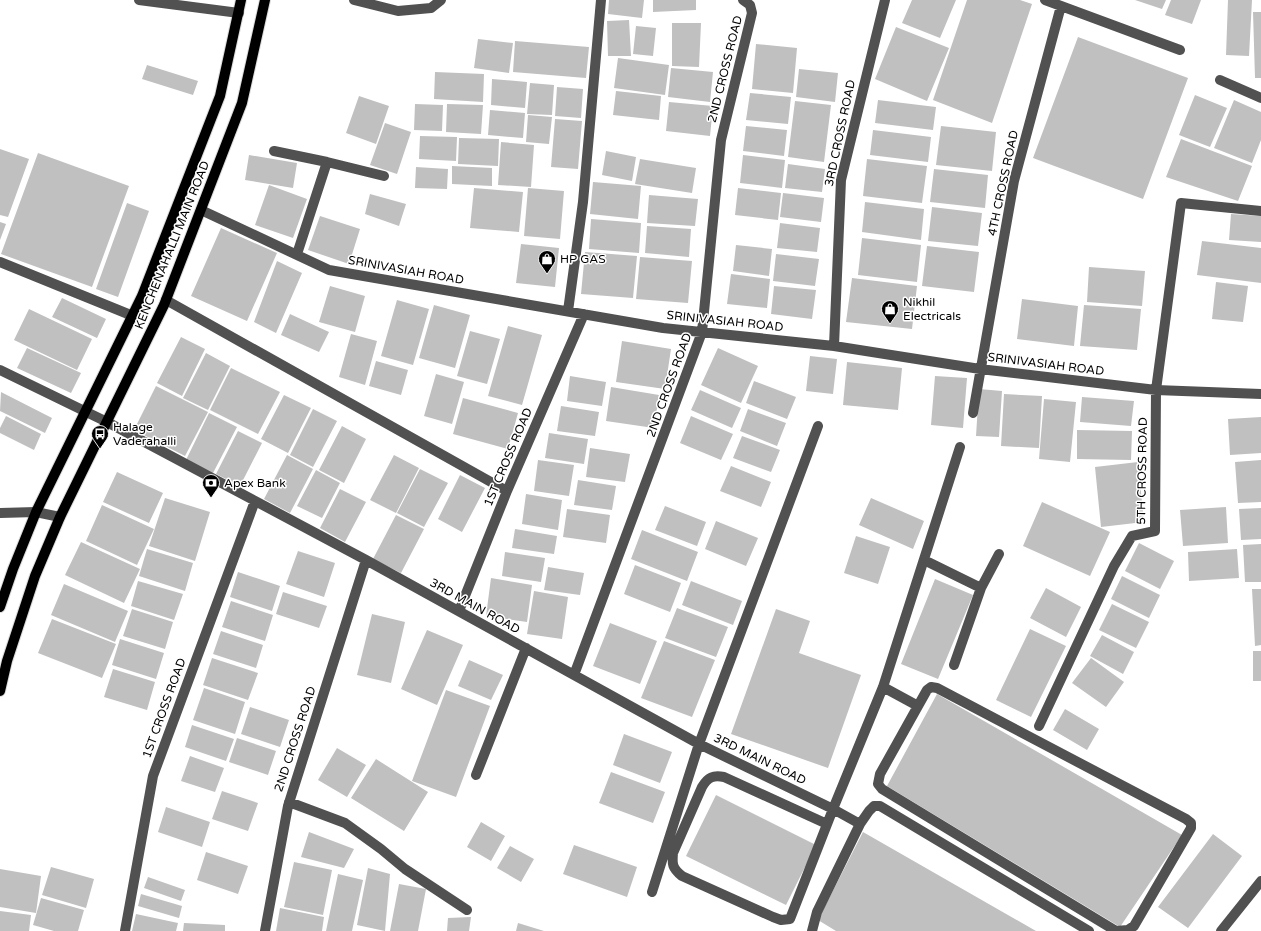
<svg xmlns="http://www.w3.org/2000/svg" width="1261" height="931" font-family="'Varela Round',sans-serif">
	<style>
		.building { fill: #c0c0c0 }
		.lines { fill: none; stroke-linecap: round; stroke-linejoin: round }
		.major-casing { stroke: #dbdbdb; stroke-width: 12 }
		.minor { stroke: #515151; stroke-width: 10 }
		.major { stroke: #000; stroke-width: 10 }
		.labels { text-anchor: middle; stroke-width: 3; stroke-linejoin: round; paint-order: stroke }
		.street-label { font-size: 12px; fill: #000; stroke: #fff }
		.poi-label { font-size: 12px; fill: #000; stroke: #fff; text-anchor: start }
	</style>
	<rect width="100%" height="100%" fill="#fff"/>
	<path class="building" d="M609,0H644L642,18L608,14Z
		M653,0H696V10L653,12Z
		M912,0H956L940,38L902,23Z
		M967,0H1020L1032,4L992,123L933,100Z
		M1135,0H1166L1162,9Z
		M1171,0H1201L1192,24L1165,15Z
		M1228,0H1252L1249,56L1226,55Z
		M1253,12H1261V78H1255Z
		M629,20L631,56H608L607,21Z
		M672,23H701L699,67L672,66Z
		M636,26L656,28L653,56L633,54Z
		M896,27L949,48L927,101L875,79Z
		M1078,37L1188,78L1143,199L1033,158Z
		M478,39L513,43L509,73L474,68Z
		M515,41L589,47L586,78L513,72Z
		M756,44L797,48L793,93L752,89Z
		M618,58L669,65L665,95L614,88Z
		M147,65L198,81L193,95L142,79Z
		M671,68L713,72L710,102L668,97Z
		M799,69L838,73L835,102L796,97Z
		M435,72L484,74L483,102L434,99Z
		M492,79L527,82L525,108L491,105Z
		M530,83L554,85L552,115L527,114Z
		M557,87L583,89L581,118L555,116Z
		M616,91L661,96L659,120L613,115Z
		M750,93L791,97L788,124L746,120Z
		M1195,95L1227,108L1210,147L1179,135Z
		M359,96L389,106L376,144L346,133Z
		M878,100L936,107L933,130L875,123Z
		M1234,100L1261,112V140L1252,163L1214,148Z
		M795,101L831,105L824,162L788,157Z
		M669,102L713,106L710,136L666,131Z
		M415,104L443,105L442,131L414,130Z
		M447,104L483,105L481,134L446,132Z
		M490,110L525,113L523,138L488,135Z
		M528,115L552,117L549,144L526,142Z
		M555,119L582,121L578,169L551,167Z
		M385,123L411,132L397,174L370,165Z
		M746,126L787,130L784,156L743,151Z
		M941,126L996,132L992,171L936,165Z
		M873,130L931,137L928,162L870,155Z
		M420,136L457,137L456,161L419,159Z
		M459,138L499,139L498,166L458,164Z
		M1181,139L1252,166L1238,201L1166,177Z
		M501,142L534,145L531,187L498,185Z
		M0,149L29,159L8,217L0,215Z
		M606,151L636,157L632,181L602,175Z
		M38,153L129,186L92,287L1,254Z
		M249,155L297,163L293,188L245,180Z
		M743,155L785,160L782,188L740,183Z
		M640,159L696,168L692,193L635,184Z
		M867,159L927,166L922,203L863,196Z
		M788,164L825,169L822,192L785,188Z
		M452,166L492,168V186L452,184Z
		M416,167L448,169L447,189L415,188Z
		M934,169L988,175L985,208L930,202Z
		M593,182L641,186L638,219L590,214Z
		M269,185L307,199L293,238L255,225Z
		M474,188L523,192L519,232L470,228Z
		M528,188L564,191L560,239L524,236Z
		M738,188L781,193L778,220L735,215Z
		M783,193L824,198L821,222L780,217Z
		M370,194L406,204L399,226L365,214Z
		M649,195L698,199L695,226L647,223Z
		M865,202L924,209L921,240L862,232Z
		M127,203L149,211L118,297L96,289Z
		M932,207L982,213L978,246L928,241Z
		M1231,214L1261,216V242L1229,240Z
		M320,216L360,229L349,264L308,250Z
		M591,219L641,223L639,253L589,249Z
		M0,222L6,224L0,240Z
		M780,223L820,228L817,252L777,248Z
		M647,226L691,229L689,257L645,253Z
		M221,228L277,253L247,321L191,296Z
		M862,238L921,245L917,282L858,275Z
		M1202,241L1261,248V283L1197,275Z
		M521,244L559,248L555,287L516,283Z
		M736,245L772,249L769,276L733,271Z
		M927,246L979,252L974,292L922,286Z
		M585,252L637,256L633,298L581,294Z
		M776,254L819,259L815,286L773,281Z
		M640,257L692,261L688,303L636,299Z
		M277,261L302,273L276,333L254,322Z
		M1089,267L1145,271L1142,306L1087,302Z
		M731,274L770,279L767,308L727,304Z
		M852,278L917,286L912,329L846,322Z
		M1216,282L1248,286L1243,322L1212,319Z
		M330,286L365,296L355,332L319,322Z
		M774,286L816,290L812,319L771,314Z
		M62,298L106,319L97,338L52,317Z
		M1022,299L1078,306L1074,346L1017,339Z
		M397,300L429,309L413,365L381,356Z
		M434,305L470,315L455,368L419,358Z
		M1084,305L1141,309L1137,350L1080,346Z
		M29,309L92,339L77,370L14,340Z
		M290,314L329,332L319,352L281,335Z
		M508,326L542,335L522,405L488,396Z
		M470,331L500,339L487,384L457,376Z
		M351,334L377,341L365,385L339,377Z
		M181,337L205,349L182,396L157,383Z
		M622,341L671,349L665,389L616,382Z
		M27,348L81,373L71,393L17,368Z
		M718,348L758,366L741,403L701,385Z
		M206,353L230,366L208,410L183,398Z
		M810,356L837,359L833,394L806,391Z
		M376,361L408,370L401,395L369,386Z
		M847,362L902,368L898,410L843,405Z
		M231,368L280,392L258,434L210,410Z
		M436,374L464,382L452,424L424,416Z
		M570,376L606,382L602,406L567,401Z
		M935,376L967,378L963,428L931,425Z
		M754,381L796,397L787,419L746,403Z
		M156,386L208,412L185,456L134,430Z
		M611,387L659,395L654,428L606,421Z
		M979,389L1002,391L999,437L976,436Z
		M700,390L741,408L732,428L691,410Z
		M1,392L52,418L45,433L0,411Z
		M1004,394L1042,396L1039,448L1001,446Z
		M284,395L311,408L288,453L261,439Z
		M1082,397L1134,401L1131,426L1080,422Z
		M463,398L518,413L508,449L453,434Z
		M1044,399L1076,402L1070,462L1039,459Z
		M561,406L599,412L595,436L557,431Z
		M313,409L337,421L313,467L290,455Z
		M748,409L786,423L777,446L740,431Z
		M209,413L237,427L213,473L186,460Z
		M6,416L41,434L34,450L0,433V428Z
		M691,416L733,434L721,460L680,443Z
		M1261,417V453L1230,455L1228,419Z
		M342,426L366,439L344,483L319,470Z
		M1077,430L1132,431L1131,460L1077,459Z
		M238,431L262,443L240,486L216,474Z
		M549,433L588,439L584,464L545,458Z
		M742,436L780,450L771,472L733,458Z
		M590,448L630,454L625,482L586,477Z
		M287,455L313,469L290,513L264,499Z
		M394,455L419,468L396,513L370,500Z
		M538,460L574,465L569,496L534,491Z
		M1261,460V502L1238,503L1235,462Z
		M1138,462L1144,522L1101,527L1095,467Z
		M731,466L771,482L761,507L720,491Z
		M420,469L448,483L424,527L397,513Z
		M316,470L340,483L322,518L297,506Z
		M117,472L163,493L149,523L103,502Z
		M460,475L485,488L462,532L438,519Z
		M578,480L616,486L612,510L574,505Z
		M340,489L366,502L345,542L320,528Z
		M526,494L562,500L558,530L522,524Z
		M165,498L210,512L195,561L149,546Z
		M871,498L924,521L913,549L859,525Z
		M1042,502L1110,532L1090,576L1023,546Z
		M102,505L154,529L137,565L86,541Z
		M665,506L706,522L697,546L655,530Z
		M1226,507L1228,543L1183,546L1180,510Z
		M1261,508V539L1241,540L1239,509Z
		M567,509L610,515L606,543L563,537Z
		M396,515L424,529L401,573L373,559Z
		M716,521L758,538L746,566L705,549Z
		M515,529L557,536L554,554L512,548Z
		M642,530L698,552L687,581L631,559Z
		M856,536L890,547L878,584L844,573Z
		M81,542L140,569L124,603L65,575Z
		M1139,543L1174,561L1160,589L1125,571Z
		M1261,544V582H1245L1243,545Z
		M147,549L193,563L185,591L139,576Z
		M1237,549L1239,578L1189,581L1188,552Z
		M298,551L335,563L324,597L286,584Z
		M505,552L545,558L541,582L502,576Z
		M635,565L681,583L670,612L624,594Z
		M548,567L584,573L580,595L544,590Z
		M238,572L280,586L272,611L230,597Z
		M1122,576L1160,595L1149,618L1111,599Z
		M491,578L532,585L527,622L486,616Z
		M935,579L973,595L938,679L901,664Z
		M138,581L183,594L174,620L131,606Z
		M691,581L742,601L733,625L682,605Z
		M64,584L128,611L115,642L51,615Z
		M1046,588L1081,607L1066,637L1030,618Z
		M1252,589H1261V645L1255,646Z
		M534,591L568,597L562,639L527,634Z
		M283,592L327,606L319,628L276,614Z
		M231,601L273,615L265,641L222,627Z
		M1112,604L1149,622L1136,648L1099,630Z
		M677,608L728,627L716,657L665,638Z
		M132,609L173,622L165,649L123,636Z
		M776,609L810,621L799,653L861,675L828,768L731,734Z
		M372,614L405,622L391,683L357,675Z
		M52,619L116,644L102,678L38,653Z
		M610,623L657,641L640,684L593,666Z
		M1030,629L1066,646L1031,717L996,700Z
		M427,630L463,645L437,705L401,689Z
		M221,631L263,645L256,668L213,654Z
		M1102,635L1134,652L1123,674L1090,656Z
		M120,639L164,653L156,679L112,665Z
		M664,641L715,660L692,717L641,698Z
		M1253,651H1261V681H1253Z
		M212,658L258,673L248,700L203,685Z
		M1091,658L1124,682L1106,707L1072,683Z
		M469,660L503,675L491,700L458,686Z
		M113,669L155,682L147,710L104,697Z
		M204,688L245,702L235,734L193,720Z
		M446,690L490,706L456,797L412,781Z
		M937,694L1182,835L1120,927L887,786Z
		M250,707L289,720L280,747L241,734Z
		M1065,709L1099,729L1087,750L1053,730Z
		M192,725L234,739L226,761L185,747Z
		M624,734L672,752L660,783L613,765Z
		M237,738L276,751L268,775L229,762Z
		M337,748L366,765L347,797L318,780Z
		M190,756L224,768L215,792L181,781Z
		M376,759L428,792L404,831L351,798Z
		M611,772L665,792L653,823L599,803Z
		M222,791L258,803L248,831L212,819Z
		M716,795L816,845L786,905L686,856Z
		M166,807L210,822L202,847L158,832Z
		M481,822L505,836L491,861L467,847Z
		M309,832L354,849L344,868L301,857Z
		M863,832L1036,931H836L818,920Z
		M1213,834L1242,856L1188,928L1158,907Z
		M574,845L637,867L627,897L563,874Z
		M510,846L534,859L521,882L497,868Z
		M206,852L248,866L238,894L197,880Z
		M294,862L332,870L323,915L284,907Z
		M51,867L94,879L86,908L42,895Z
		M368,868L390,874L385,931L357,925Z
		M0,869L41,876L36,913L0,907Z
		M338,874L363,880L352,931H326Z
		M148,877L185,890L181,901L144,888Z
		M399,884L426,889L418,931H390Z
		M141,894L182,906L179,918L138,906Z
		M41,898L84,910L78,931H54L33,925Z
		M280,908L324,917L322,931H276Z
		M0,911L31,915L29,931H0Z
		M136,914L178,923L176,931H132Z
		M471,917L469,931H447L448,918Z
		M184,923L225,925V931H183Z
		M518,923L544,931H516Z"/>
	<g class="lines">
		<defs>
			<path id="major" d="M0,607L13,569L36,512L142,296L220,96L241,0
				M0,691L7,661L35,576L60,517L164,305L242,103L265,0"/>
		</defs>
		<use href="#major" class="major-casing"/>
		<path class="minor" d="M139,0L239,13
			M354,0L398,11L431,8L441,0
			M1045,0L1180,50
			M1220,80L1261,98
			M274,151L327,162L384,176
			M201,210L329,270L663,328L834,346L980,369L1156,390L1261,394
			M297,254L327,162
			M0,262L133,316
			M166,300L507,491
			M568,311L583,202L601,0
			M834,346L841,180L885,0
			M0,370L107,422L366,560L699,744L833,809L860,824
			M973,413L1014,181L1061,6
			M0,513L36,512L60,517
			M924,560L981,588L999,554
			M459,611L507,491L584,314
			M954,665L981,588
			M574,675L702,332L721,140L752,13L750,5L743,0
			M883,687L918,706L927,690L931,687L937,688L1186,819L1191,823V828L1134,926L1128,930L1116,931L882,789L878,784L880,774L918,706
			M1039,726L1114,566L1132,536L1155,531L1156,390L1181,203L1261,211
			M476,775L526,648
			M289,802L345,823L381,849L405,869L467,910
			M827,824L724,777C713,775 708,777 702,787L673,853C672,864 672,868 682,876L773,917L781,920L790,919L833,809L883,687L960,447
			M652,892L699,744L818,426
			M125,931L153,776L255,501
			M265,931L288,806L366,560
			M812,931L817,912L860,824L869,811L874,806H880L1089,931
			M1221,931L1261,881"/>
		<use href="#major" class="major"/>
	</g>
	<defs>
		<symbol id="shop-pin" viewBox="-11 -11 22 30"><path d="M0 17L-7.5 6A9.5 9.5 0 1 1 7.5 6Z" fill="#000" stroke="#fff"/><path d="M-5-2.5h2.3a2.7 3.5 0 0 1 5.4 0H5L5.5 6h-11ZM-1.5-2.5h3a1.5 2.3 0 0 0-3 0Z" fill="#fff"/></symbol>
		<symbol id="bus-pin" viewBox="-11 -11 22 30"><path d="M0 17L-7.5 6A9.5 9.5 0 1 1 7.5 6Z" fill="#000" stroke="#fff"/><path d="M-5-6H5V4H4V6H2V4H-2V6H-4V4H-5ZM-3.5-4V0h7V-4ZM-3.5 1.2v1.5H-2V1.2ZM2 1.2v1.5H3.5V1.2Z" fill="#fff"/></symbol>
		<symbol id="bank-pin" viewBox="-11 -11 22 30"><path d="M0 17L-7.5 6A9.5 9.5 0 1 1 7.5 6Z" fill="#000" stroke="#fff"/><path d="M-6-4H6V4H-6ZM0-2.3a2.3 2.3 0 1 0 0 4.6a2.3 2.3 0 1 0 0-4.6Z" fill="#fff"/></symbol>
	</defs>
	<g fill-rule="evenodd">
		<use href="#shop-pin" x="537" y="249" width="20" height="27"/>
		<use href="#shop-pin" x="880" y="299" width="20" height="27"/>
		<use href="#bus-pin" x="90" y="424" width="20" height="27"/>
		<use href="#bank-pin" x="201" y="473" width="20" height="27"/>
	</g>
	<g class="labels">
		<g class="street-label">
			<text transform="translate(725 69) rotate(-76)" y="4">2ND CROSS ROAD</text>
			<text transform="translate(840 133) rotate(-78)" y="4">3RD CROSS ROAD</text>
			<text transform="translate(1003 183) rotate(-78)" y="4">4TH CROSS ROAD</text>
			<text transform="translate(172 245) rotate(-68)" y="4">KENCHENAHALLI MAIN ROAD</text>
			<text transform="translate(406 270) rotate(10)" y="4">SRINIVASIAH ROAD</text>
			<text transform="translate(725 321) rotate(6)" y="4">SRINIVASIAH ROAD</text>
			<text transform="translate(1046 364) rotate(7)" y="4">SRINIVASIAH ROAD</text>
			<text transform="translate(669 385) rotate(-70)" y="4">2ND CROSS ROAD</text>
			<text transform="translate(508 457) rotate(-67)" y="4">1ST CROSS ROAD</text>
			<text transform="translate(1142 471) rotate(-89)" y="4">5TH CROSS ROAD</text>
			<text transform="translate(475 606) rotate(29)" y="4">3RD MAIN ROAD</text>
			<text transform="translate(164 708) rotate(-70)" y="4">1ST CROSS ROAD</text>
			<text transform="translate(295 739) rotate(-72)" y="4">2ND CROSS ROAD</text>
			<text transform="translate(760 759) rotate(26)" y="4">3RD MAIN ROAD</text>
		</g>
		<g class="poi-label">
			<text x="560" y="263">HP GAS</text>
			<text x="903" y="306">Nikhil<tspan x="903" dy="14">Electricals</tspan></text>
			<text x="113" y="431">Halage<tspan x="113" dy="14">Vaderahalli</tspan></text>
			<text x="224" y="487">Apex Bank</text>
		</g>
	</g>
</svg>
